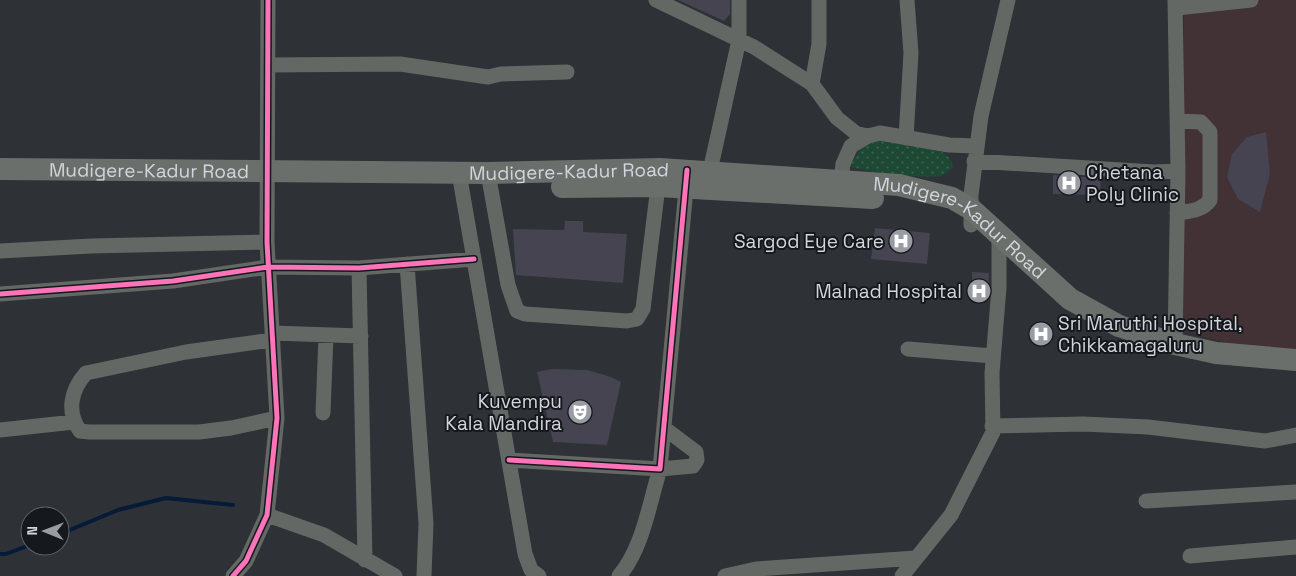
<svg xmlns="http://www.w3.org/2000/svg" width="1296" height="576" font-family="'Space Grotesk',sans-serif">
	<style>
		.education { fill: #423135 }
		.park { fill: url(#park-dots) }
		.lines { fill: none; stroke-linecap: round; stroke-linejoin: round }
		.stream { stroke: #061b37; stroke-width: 4 }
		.building { fill: #454450 }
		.minor { stroke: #646864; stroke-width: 15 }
		.highway { stroke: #6a6f6c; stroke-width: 22 }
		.cycleway-casing { stroke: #15181c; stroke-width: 8 }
		.cycleway { stroke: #fb73b8; stroke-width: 5 }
		.labels { text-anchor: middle; stroke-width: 4; stroke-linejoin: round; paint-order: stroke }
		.street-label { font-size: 19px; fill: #d2d6dc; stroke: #15181c }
		.poi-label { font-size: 19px; fill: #d2d6dc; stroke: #15181c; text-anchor: end }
	</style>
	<defs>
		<pattern id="park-dots" width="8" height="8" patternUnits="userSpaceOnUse" patternTransform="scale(1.25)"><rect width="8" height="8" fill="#1c4834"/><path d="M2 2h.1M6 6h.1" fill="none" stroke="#3c6251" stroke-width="1.8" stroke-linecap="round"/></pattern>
	</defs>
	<rect width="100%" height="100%" fill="#2e3136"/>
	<path class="education" d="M1184,0H1296V349L1237,346L1180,330Z"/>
	<path class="park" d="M878,140C898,143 951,142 953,167C950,170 945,175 940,176C928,179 859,172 850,166L861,147Z"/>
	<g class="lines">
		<path class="stream" d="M60,534L118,510L166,498L233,505
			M0,554H6L30,545"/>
	</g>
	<path class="building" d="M678,0H730V14L724,21Z
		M1266,132L1270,174L1260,212L1238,199L1227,177L1232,154L1247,137Z
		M1053,175L1101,178L1100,195L1053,194Z
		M565,221H583V232L627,234L623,283L516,275L513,229L564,230Z
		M875,228L930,233L927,264L871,259Z
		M972,272L989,273L988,300H972Z
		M1039,321L1054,331L1042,347L1028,337Z
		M552,369L587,370L611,377L621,382L607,445L553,442L537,372Z"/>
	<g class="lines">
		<path class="minor" d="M656,0L754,47L812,84L837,118L857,134L868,136
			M1177,8L1251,0
			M268,65L400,64L488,77L501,74L567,72
			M812,84L819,44V0
			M906,138L911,53L907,0
			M974,161L1154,172L1178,171
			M710,171L739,40V0
			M459,173L525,554L531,570L539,576
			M488,173L508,285L517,311L525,314L627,321L637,319L643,309L659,178
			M841,180L843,164L851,146L868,136L880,133L949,145L976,146
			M1177,213C1190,211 1202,211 1210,200V132L1201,122L1178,121
			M971,225V195L981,116L1008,0
			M0,251L91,246L267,242
			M407,264L426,523L424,576
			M359,268L365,560
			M0,294L173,281L268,267L359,268L474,259
			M272,333L361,336
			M272,340L186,352L86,373C71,390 66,412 80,431L89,432H199L231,428L277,418
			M1175,344L1178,171L1175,0
			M908,349L993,356
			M323,413L326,335
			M992,426L1083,424L1148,427L1265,441L1296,435
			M0,430L74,422
			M509,460L660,469L687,178
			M1146,501L1296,492
			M267,515L324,535L395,576
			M1190,556L1296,547
			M233,576L246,561L267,515L277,418L267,242L268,0
			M619,576C643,548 649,504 660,469L693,466L697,460L696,452L664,428
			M725,576L756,569L916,558
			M902,576L951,515L993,432L992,373L999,288V232"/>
		<g class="highway">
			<path id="s1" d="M0,169L488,173L660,169L899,185L952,198L971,209L1070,299L1119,326L1175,344L1216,353L1296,360"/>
			<path d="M562,187L658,186L873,198"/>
		</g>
		<defs>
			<path id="cycleway" d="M0,294L173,281L268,267L359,268L474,259
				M509,460L660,469L687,170
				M233,576L246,561L267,515L277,418L267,242L268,0"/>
		</defs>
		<use href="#cycleway" class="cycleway-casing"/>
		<use href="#cycleway" class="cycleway"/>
	</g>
	<defs>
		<symbol id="hospital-disc" viewBox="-11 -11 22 22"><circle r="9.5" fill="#999ca2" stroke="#15181c"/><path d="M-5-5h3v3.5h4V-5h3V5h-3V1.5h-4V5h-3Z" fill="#fff"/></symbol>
		<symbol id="theatre-disc" viewBox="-11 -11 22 22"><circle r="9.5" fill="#999ca2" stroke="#15181c"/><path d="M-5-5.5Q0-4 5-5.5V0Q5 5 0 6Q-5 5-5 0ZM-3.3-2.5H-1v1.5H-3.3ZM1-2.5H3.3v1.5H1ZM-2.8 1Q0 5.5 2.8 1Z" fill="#fff"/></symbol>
	</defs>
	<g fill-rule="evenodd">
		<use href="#hospital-disc" x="1055" y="169" width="28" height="28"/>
		<use href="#hospital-disc" x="887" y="227" width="28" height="28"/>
		<use href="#hospital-disc" x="965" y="277" width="28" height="28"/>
		<use href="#hospital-disc" x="1027" y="320" width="28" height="28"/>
		<use href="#theatre-disc" x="566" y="398" width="28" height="28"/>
	</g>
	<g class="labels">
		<g class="street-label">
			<text dy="7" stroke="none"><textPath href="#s1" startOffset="149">Mudigere-Kadur Road</textPath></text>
			<text dy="7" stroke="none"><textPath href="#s1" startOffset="569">Mudigere-Kadur Road</textPath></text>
			<text dy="7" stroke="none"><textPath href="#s1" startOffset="974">Mudigere-Kadur Road</textPath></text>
		</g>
		<g class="poi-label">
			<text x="1086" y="179" text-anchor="start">Chetana<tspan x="1086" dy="22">Poly Clinic</tspan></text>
			<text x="884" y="248">Sargod Eye Care</text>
			<text x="962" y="298">Malnad Hospital</text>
			<text x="1058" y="330" text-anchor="start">Sri Maruthi Hospital,<tspan x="1058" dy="22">Chikkamagaluru</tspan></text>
			<text x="562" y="408">Kuvempu<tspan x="562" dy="22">Kala Mandira</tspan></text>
		</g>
	</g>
	<g transform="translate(45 531) rotate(271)"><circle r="24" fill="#15181c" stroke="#616469"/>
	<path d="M0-4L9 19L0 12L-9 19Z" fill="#999ca2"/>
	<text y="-8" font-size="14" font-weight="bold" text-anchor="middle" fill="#d2d6dc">N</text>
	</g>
</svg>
